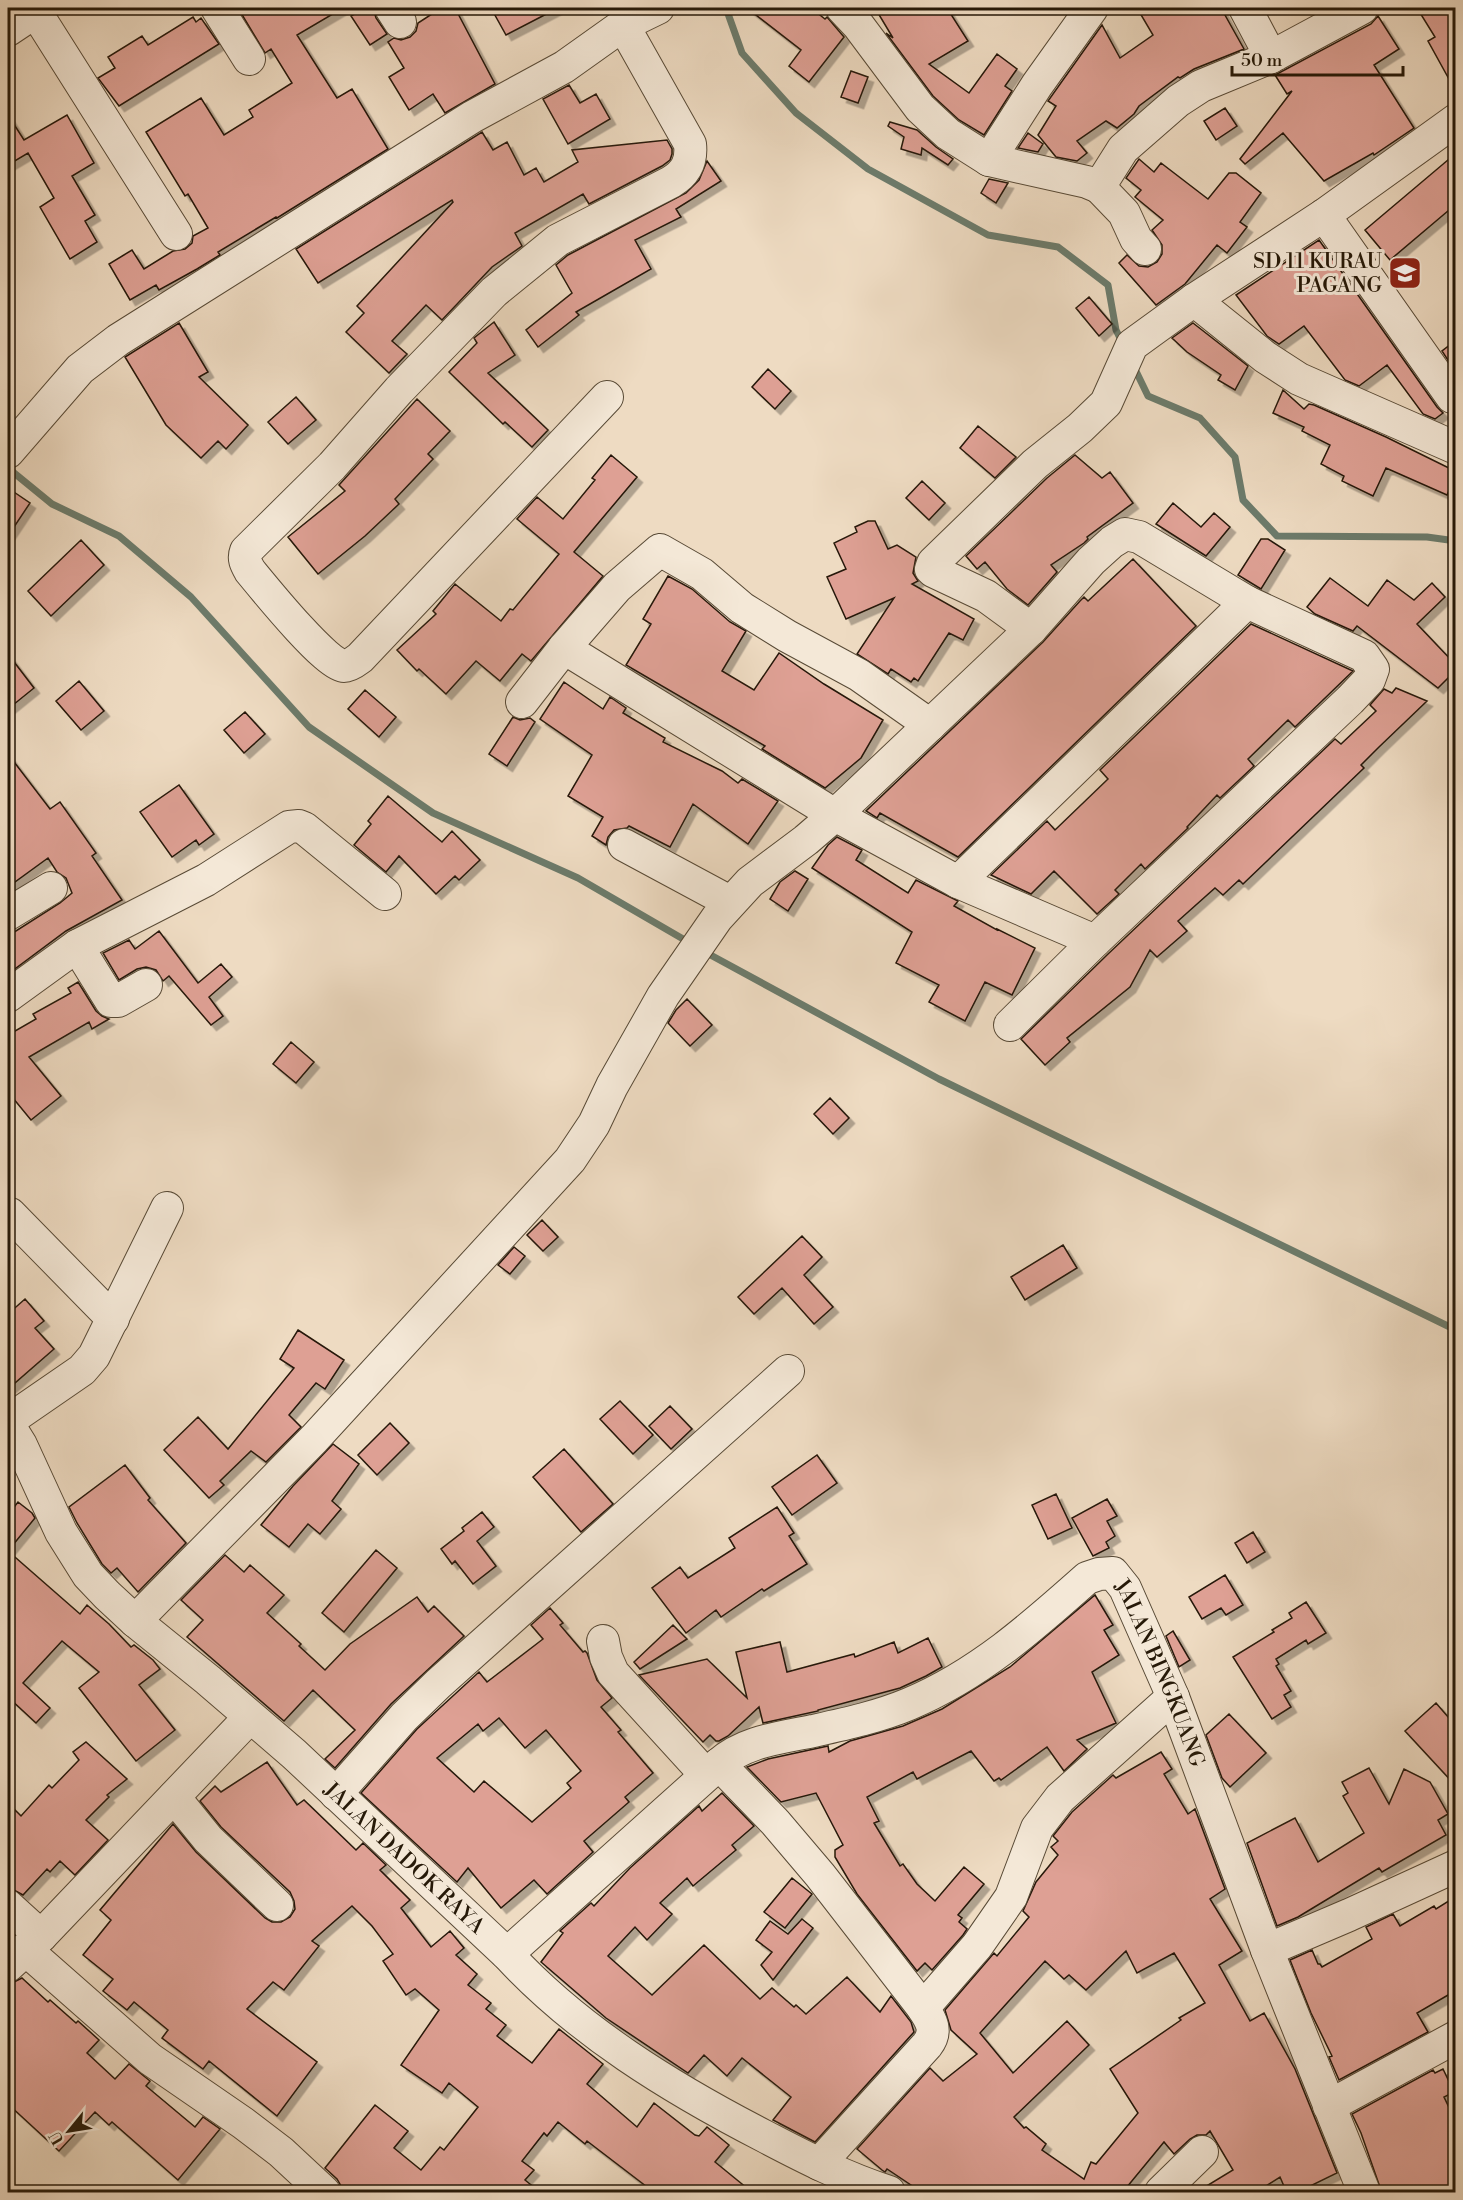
<svg xmlns="http://www.w3.org/2000/svg" width="1463" height="2200" font-family="'Libre Bodoni',serif">
	<style>
		.lines { fill: none; stroke-linecap: round; stroke-linejoin: round }
		.stream { stroke: #6c7b6b; stroke-width: 7 }
		.building { fill: #dea094; stroke: #261908; stroke-width: 1.5; fill-rule: evenodd; filter: url(#shadow) }
		.minor-casing { stroke: #584a36; stroke-width: 34 }
		.minor { stroke: #f4e8d7; stroke-width: 32 }
		.labels { text-anchor: middle; stroke-width: 6; stroke-linejoin: round; paint-order: stroke }
		.poi-label { font-size: 21px; fill: #261908; stroke: #f4e8d7; text-anchor: end }
		.street-label { font-size: 21px; fill: #261908; stroke: #f4e8d7 }
	</style>
	<defs>
		<filter id="shadow"><feDropShadow dx="5.5" dy="5.5" stdDeviation="0" flood-color="#0004"/></filter>
	</defs>
	<rect width="100%" height="100%" fill="#eedbc2"/>
	<filter id="stains"><feTurbulence type="fractalNoise" baseFrequency=".00333" numOctaves="4"/><feColorMatrix values="0 0 0 0 .2 0 0 0 0 .09 0 0 0 0 .02 0 0 0 .5 -.17"/></filter>
	<radialGradient id="worn" r=".72"><stop offset=".6" stop-color="#630" stop-opacity="0"/><stop offset="1" stop-color="#630" stop-opacity=".3"/></radialGradient>
	<g class="lines">
		<path class="stream" d="M726,8L742,53L796,113L868,169L988,235L1058,247L1108,285L1116,330L1123,344
			M1133,365L1148,396L1200,418L1235,457L1243,500L1277,536L1427,537L1456,541
			M8,468L52,504L119,536L191,597L309,727L433,813L578,878L690,943
			M705,952L939,1079L1456,1330"/>
	</g>
	<path class="building" d="M238,8H343L297,35L337,98L352,89L388,149L277,218L276,217L218,252L220,255L197,269L159,290L156,285L130,300L109,264L132,250L144,269L173,251L185,249L192,243L193,236L208,228L188,194L185,196L146,132L201,98L224,135L253,117L249,110L292,83L271,49L265,53Z
		M365,8H373L376,18L387,34L370,45L351,16Z
		M428,8H455L495,84L445,113L433,94L409,110L389,77L404,68L388,42L394,38L401,40L410,37L416,31L418,23L432,14Z
		M491,8H558L506,35Z
		M747,8H811L825,19L827,17L844,37L809,82L789,66L801,50Z
		M875,8H947L968,41L929,64L969,93L997,54L1017,69L1005,86L1012,91L984,135L959,120L933,96L886,33L893,38Z
		M1137,8H1221L1244,49L1194,69L1180,78L1178,77L1139,106L1134,114L1117,128L1106,121L1077,141L1087,153L1077,161L1056,157L1038,135L1056,106L1048,101L1102,25L1120,58L1153,35Z
		M1417,8H1455V90L1428,41L1435,37Z
		M1378,16L1399,49L1374,65L1414,128L1374,155L1373,153L1324,181L1283,133L1245,164L1240,159L1292,91L1287,94L1275,75L1371,24Z
		M193,17L196,22L201,18L219,44L119,106L98,78L115,68L108,57L142,36L148,45Z
		M851,71L868,77L858,103L841,97Z
		M569,85L580,103L596,94L610,119L568,144L543,99Z
		M1225,108L1237,126L1216,140L1204,121Z
		M8,115L24,140L67,115L94,163L72,176L95,215L85,221L97,242L70,259L40,207L54,198L28,153L8,165Z
		M890,122L917,130L936,147L953,159L948,165L922,148L921,155L901,149L904,137L888,126Z
		M482,132L493,150L507,142L524,175L536,168L544,182L578,162L572,150L667,140L672,149V154L670,160L662,166L589,204L583,194L515,233L522,246L492,267L442,320L426,305L392,341L407,354L389,373L346,332L364,313L357,306L453,202L452,200L318,283L296,249Z
		M1028,133L1043,144L1038,152L1018,148Z
		M1455,154V205L1390,260L1365,230Z
		M1139,159L1154,172L1161,163L1208,199L1229,173H1236L1261,193L1240,222L1247,227L1227,253L1217,245L1185,284L1156,305L1119,263L1127,255L1139,266L1148,267L1157,262L1162,254V245L1152,230L1163,220L1135,197L1141,190L1126,178Z
		M707,161L721,181L676,209L681,217L635,240L651,269L576,312L579,315L538,347L526,330L572,293L556,265L568,255L686,193L699,180Z
		M989,179L1008,183L996,203L981,193Z
		M1319,240L1437,407L1443,413L1435,419L1423,414L1387,365L1359,386L1345,380L1304,326L1279,344L1267,336L1236,295Z
		M1089,297L1112,324L1099,336L1076,308Z
		M494,322L515,355L488,373L548,430L532,447L505,422L503,424L449,372L477,343L474,338Z
		M179,323L208,372L199,377L248,425L226,449L218,441L201,458L166,425L125,357Z
		M1193,323L1248,366L1235,390L1218,380L1221,375L1187,352L1172,338Z
		M1455,341V371L1442,351Z
		M768,369L791,391L775,409L752,387Z
		M1283,390L1304,409L1309,404L1314,405L1386,437L1455,471V477L1447,495L1386,468L1373,496L1342,481L1344,476L1321,464L1330,445L1302,431L1304,427L1273,413Z
		M296,397L316,420L288,444L268,422Z
		M417,399L450,431L428,454L433,459L395,499L399,504L365,536L318,574L288,537L345,491L339,485Z
		M978,426L1016,457L995,478L960,448Z
		M611,455L637,477L574,552L603,576L531,661L522,654L500,681L476,661L446,694L419,669L417,671L397,650L436,614L433,611L455,584L501,621L510,609L513,610L559,554L517,519L537,497L563,519L595,480L592,478Z
		M1075,455L1102,478L1110,472L1133,503L1087,537L1088,539L1084,543L1051,565L1057,572L1028,605L1007,589L985,562L977,569L966,556L1047,478Z
		M922,481L945,503L929,520L906,498Z
		M8,488L30,503L8,536Z
		M1173,503L1201,527L1214,513L1230,527L1206,556L1156,524Z
		M868,521H875L888,549L897,545L916,557L913,573L918,581L912,584L974,619L963,640L949,633L918,681L914,678L911,682L891,669L888,674L857,654L894,598L846,619L827,577L846,569L834,543L857,532L855,527Z
		M1261,539H1268L1285,550L1261,589L1238,575Z
		M81,540L104,565L51,616L28,591Z
		M1133,559L1196,626L958,857L880,813L877,818L866,811L1043,642L1080,601L1084,597L1088,601Z
		M668,576L692,589L730,622L746,631L722,671L754,690L779,653L824,684L883,720L861,758L825,788L762,749L765,746L626,665L651,624L643,619Z
		M1330,578L1368,606L1387,580L1414,600L1432,583L1445,597L1417,624L1455,664V671L1438,688L1357,626L1353,631L1315,614L1307,607Z
		M1251,624L1353,671L1295,727L1288,720L1248,759L1254,766L1220,798L1217,795L1187,827L1188,828L1145,869L1141,864L1115,890L1119,894L1097,914L1054,871L1031,894L991,875L1047,821L1055,830L1108,779L1100,770Z
		M8,654L34,688L8,709Z
		M79,681L104,711L81,730L56,701Z
		M564,682L603,709L610,697L626,708L623,713L665,738L663,742L722,771L738,783L742,779L778,801L748,844L693,804L670,847L629,826L627,828L614,830L608,837L606,845L592,836L603,817L568,796L592,755L540,719Z
		M1396,688L1427,701L1379,747L1361,765L1364,768L1243,884L1239,880L1223,895L1215,888L1178,921L1187,931L1157,957L1150,950L1130,987L1067,1038L1070,1042L1045,1065L1021,1039L1108,954L1335,739L1341,744L1376,711L1370,705L1384,689L1392,693Z
		M365,690L396,717L379,737L348,709Z
		M245,712L265,734L244,753L224,730Z
		M513,717L520,720L530,718L535,722L507,766L489,754Z
		M8,754L50,809L60,802L96,853L92,856L122,900L66,931L8,974V936L60,903L72,893L66,878L57,872L48,858L8,887Z
		M179,785L214,834L199,845L196,840L172,857L140,812Z
		M388,796L442,842L452,831L480,860L459,880L455,876L436,894L399,856L386,872L354,845L371,824L368,821Z
		M837,837L862,850L856,860L908,893L916,880L958,901L954,906L997,930V929L1035,948L1012,995L985,982L965,1021L929,1002L939,985L896,963L912,932L812,868L828,845Z
		M795,871L808,879L788,911L770,899L780,882Z
		M159,931L198,983L221,964L232,977L209,997L223,1016L211,1025L169,976L163,981L156,970L146,967L137,969L119,980L103,953L129,940L135,949Z
		M78,982L96,1011L102,1016L109,1019L92,1029L89,1022L29,1057L61,1096L31,1120L8,1092V1031L10,1034L36,1019L33,1014L71,993L68,988Z
		M687,999L712,1025L690,1046L668,1023L676,1010Z
		M291,1042L314,1062L296,1083L273,1064Z
		M830,1098L849,1118L833,1134L814,1114Z
		M542,1220L558,1237L543,1251L527,1235Z
		M802,1236L822,1257L804,1275L833,1307L814,1324L782,1288L754,1314L738,1297Z
		M1063,1245L1077,1268L1025,1300L1011,1277Z
		M514,1247L525,1256L510,1274L498,1265Z
		M25,1299L44,1321L35,1328L54,1349L8,1389V1314Z
		M298,1330L344,1360L325,1389L316,1383L289,1415L301,1427L266,1462L251,1451L220,1481L224,1485L209,1498L164,1450L198,1417L228,1449L294,1368L280,1359Z
		M620,1401L653,1435L633,1454L600,1419Z
		M670,1406L692,1429L671,1449L649,1426Z
		M390,1423L409,1443L377,1475L358,1455Z
		M333,1444L359,1464L332,1501L341,1509L320,1534L308,1524L289,1547L261,1525L293,1486Z
		M564,1449L613,1504L581,1532L533,1477Z
		M817,1455L837,1483L792,1515L772,1487Z
		M125,1465L150,1498L148,1500L186,1543L138,1592L117,1568L111,1573L102,1564L77,1523L69,1507Z
		M1056,1494L1072,1528L1048,1539L1032,1505Z
		M1107,1499L1117,1516L1107,1521L1115,1536L1106,1542L1109,1548L1093,1556L1072,1518Z
		M18,1502L32,1513L35,1518L8,1551L80,1614L87,1605L109,1624L131,1647L134,1645L153,1660L160,1669L139,1685L175,1730L136,1761L79,1688L99,1672L62,1641L23,1683L50,1708L36,1723L9,1698L8,1700V1515Z
		M777,1507L794,1533L789,1536L807,1564L764,1591L762,1589L721,1617L716,1610L686,1633L652,1588L680,1567L688,1578L735,1548L729,1538Z
		M482,1512L494,1527L477,1541L496,1566L473,1584L455,1561L452,1564L441,1549L464,1531L462,1528Z
		M1253,1532L1265,1552L1247,1563L1235,1543Z
		M376,1550L397,1568L344,1632L322,1613Z
		M225,1555L244,1572L250,1565L284,1595L267,1613L301,1644L299,1646L325,1670L350,1644L417,1597L428,1612L434,1606L464,1636L391,1704L335,1768L325,1759L355,1730L313,1690L284,1721L187,1637L203,1620L181,1600Z
		M1225,1575L1243,1605L1226,1615L1221,1608L1202,1619L1189,1597Z
		M1095,1595L1113,1625L1104,1630L1119,1655L1092,1672L1116,1723L1077,1740L1087,1749L1064,1771L1047,1747L1001,1780L999,1778L994,1781L971,1751L917,1779L913,1772L867,1797L879,1821L874,1823L900,1866L903,1864L917,1884L935,1901L964,1867L984,1884L958,1915L962,1918L959,1922L967,1929L963,1935L932,1970L925,1963L917,1971L857,1894L835,1857V1850L843,1845L816,1793L781,1802L747,1767L768,1759L828,1746L829,1752L850,1741L903,1726L942,1709L1010,1667Z
		M1306,1602L1326,1633L1308,1644L1306,1640L1276,1659L1279,1664L1276,1666L1291,1691L1284,1695L1291,1707L1272,1719L1233,1657L1274,1632L1272,1630L1292,1618L1289,1613Z
		M550,1608L563,1623L560,1625L583,1652L585,1651L587,1653L597,1680L612,1698L601,1707L621,1730L618,1732L653,1773L625,1797L629,1802L584,1841L593,1852L547,1894L534,1880L501,1908L468,1868L457,1882L361,1793L417,1729L479,1672L487,1682L543,1639L531,1625ZM499,1718L525,1748L546,1730L581,1771L567,1783L571,1788L532,1822L484,1781L474,1792L437,1758L478,1724L483,1731Z
		M673,1625L687,1639L640,1669L634,1662Z
		M1173,1631L1190,1660L1179,1667L1166,1636Z
		M928,1638L942,1667L926,1676L900,1688L818,1710V1711L763,1723L759,1707L728,1736L719,1741H716L710,1735L703,1742L639,1675L707,1659L747,1698L736,1652L780,1642L787,1672L854,1654L855,1657L894,1642L898,1653Z
		M1436,1703L1455,1725V1785L1405,1731Z
		M1229,1714L1266,1753L1230,1787L1222,1778L1206,1735Z
		M86,1742L127,1779L107,1795L109,1797L86,1820L108,1840L75,1875L60,1861L50,1872L47,1869L23,1895L12,1889H8V1803L21,1816L49,1785L52,1788L79,1760L73,1752Z
		M1161,1752L1172,1769L1164,1774L1188,1814L1195,1809L1225,1889L1210,1899L1242,1951L1219,1965L1250,2021L1264,2013L1295,2069L1337,2173L1296,2193H1287L1280,2177L1255,2193H1195L1233,2170L1210,2131L1206,2135H1197L1190,2139L1174,2154L1164,2142L1122,2193H923L887,2169L885,2172L882,2170L857,2149L930,2068L943,2081L977,2054L951,2030L945,2010L994,1953L997,1956L1029,1917L1023,1911L1036,1882L1058,1855L1051,1847L1058,1841L1053,1836L1072,1812L1113,1775L1116,1778ZM1126,1951L1137,1973L1174,1953L1205,2003L1179,2018L1181,2020L1110,2069L1138,2113L1096,2164L1091,2162L1084,2179L1042,2150L1046,2144L1026,2127L1024,2128L1014,2117L1089,2045L1067,2021L1013,2073L980,2033L1045,1961L1064,1979L1069,1975L1086,1990Z
		M267,1762L297,1805L304,1800L356,1850L363,1843L386,1865L380,1870L410,1900L401,1908L431,1947L450,1931L464,1948L456,1955L477,1974L468,1985L491,2003L486,2009L506,2025L497,2036L532,2063L559,2029L603,2064L587,2084L637,2127L654,2103L695,2135L699,2136L707,2127L729,2145L715,2162L753,2193H655L587,2141L585,2144L558,2122L547,2136L544,2133L522,2161L534,2170L525,2180L541,2193H341V2186L337,2179L325,2168L375,2105L408,2131L394,2148L421,2170L440,2147L444,2150L478,2107L449,2083L442,2093L401,2065L439,2010L415,1989L406,1995L383,1961L393,1954L372,1926L352,1906L312,1941L319,1946L284,1990L273,1982L247,2009L317,2062L277,2116L209,2061L203,2069L162,2038L168,2030L134,2002L127,2010L103,1991L113,1979L83,1955L111,1920L100,1910L173,1824L196,1852L265,1918L272,1922H281L290,1917L295,1909L294,1901L290,1892L221,1827L200,1801L215,1786L221,1792Z
		M1369,1768L1389,1804L1404,1769L1430,1782L1448,1814L1438,1820L1446,1835L1382,1872L1379,1868L1298,1917L1277,1926L1247,1843L1295,1818L1318,1862L1364,1833L1343,1796L1348,1793L1342,1782Z
		M722,1793L754,1826L732,1845L736,1850L693,1886L687,1878L660,1903L672,1914L647,1940L635,1927L608,1956L652,1995L704,1945L760,1999L772,1988L794,2007L796,2005L806,2014L847,1977L880,2012L891,1996L911,2022L914,2032L815,2142L773,2120L791,2097L742,2058L727,2076L704,2055L688,2073L606,2018L541,1962L563,1933L560,1931L591,1903L594,1906L630,1868L699,1806L702,1811Z
		M792,1878L812,1894L785,1928L764,1912Z
		M1455,1897V1991L1417,2013L1428,2032L1339,2080L1329,2057L1332,2056L1311,2013L1290,1960L1312,1950L1318,1964H1320L1322,1967L1372,1939L1366,1927L1393,1914L1400,1926L1434,1906L1436,1909Z
		M802,1919L813,1928L773,1980L761,1965L772,1952L756,1940L770,1921L788,1934Z
		M22,1978L48,2002L50,2000L76,2023L78,2021L99,2040L87,2053L115,2079L129,2064L150,2081L146,2086L195,2127L203,2117L220,2129L178,2180L112,2122L109,2125L95,2112L59,2151L8,2104V1983H12Z
		M1443,2069L1454,2092L1444,2097L1455,2120V2193H1382L1361,2133L1352,2114L1433,2070L1435,2073Z"/>
	<g class="lines">
		<defs>
			<g id="minor">
				<path d="M217,8L249,59"/>
				<path d="M391,8L400,22"/>
				<path d="M842,8L858,25L920,108L948,134L989,160L1087,182L1099,187"/>
				<path d="M1245,8L1271,57"/>
				<path d="M35,11L176,234"/>
				<path d="M8,30L41,8"/>
				<path d="M989,160L1037,85L1092,8"/>
				<path d="M1324,215L1452,397"/>
				<path d="M1145,249L1136,239L1124,213L1099,187L1123,149L1178,101L1201,86L1271,57L1362,8"/>
				<path d="M1194,300L1265,357L1299,379L1456,448"/>
				<path d="M607,397L360,658C356,661 350,666 344,666C327,666 264,588 250,571C246,564 243,559 246,551L332,466L399,390L494,292L558,240L671,182C686,173 692,162 690,144L623,25"/>
				<path d="M8,452L80,369L118,340L472,117L564,67L623,25L658,8"/>
				<path d="M1031,629L986,596L933,571L931,569L933,563L1035,464L1080,428L1106,403L1132,345L1194,300L1324,215L1456,120"/>
				<path d="M522,702L564,648L617,587L660,550L702,574L742,608L787,636L859,675L930,725"/>
				<path d="M624,845L730,902"/>
				<path d="M958,882L1247,602"/>
				<path d="M8,914L51,888"/>
				<path d="M77,946L111,1001H118L146,985"/>
				<path d="M8,996L77,946L206,880L289,827L299,826L304,828L385,894"/>
				<path d="M1010,1025L1095,941"/>
				<path d="M10,1214L113,1319"/>
				<path d="M8,1421L82,1370L94,1356L167,1208"/>
				<path id="s1" d="M8,1424L21,1445L61,1532L88,1575L107,1595L135,1621L208,1680L294,1754L507,1954C578,2031 671,2088 764,2136C804,2157 845,2178 889,2192"/>
				<path d="M135,1621L314,1439L570,1160L594,1124L612,1086L663,996L717,918L750,882L806,840L835,815L1031,629L1091,561L1112,542L1125,534L1139,537L1247,602L1364,656L1373,669L1369,680L1350,700L1095,941L958,882L835,815L564,648"/>
				<path d="M603,1641L606,1657L613,1673L706,1775"/>
				<path id="s2" d="M719,1764C745,1741 780,1738 813,1731C845,1724 878,1717 909,1704C978,1675 1032,1627 1087,1578L1099,1574L1113,1573L1125,1588L1173,1697L1267,1950L1364,2192"/>
				<path d="M336,1794L404,1717L438,1684L788,1371"/>
				<path d="M174,1797L208,1839L277,1905"/>
				<path d="M8,1906L41,1936"/>
				<path d="M25,1949L150,2059L243,2123L281,2152L324,2192"/>
				<path d="M1267,1950L1349,1915L1456,1866"/>
				<path d="M507,1954L719,1764L775,1822L820,1875L923,2008C931,2020 938,2031 927,2045L819,2164"/>
				<path d="M8,1966L41,1936L250,1717"/>
				<path d="M923,2008L977,1946L1011,1897L1037,1828L1060,1798L1173,1697"/>
				<path d="M1329,2106L1456,2037"/>
				<path d="M1161,2192L1202,2152"/>
			</g>
		</defs>
		<use href="#minor" class="minor-casing"/>
		<use href="#minor" class="minor"/>
	</g>
	<defs>
		<symbol id="school-square" viewBox="-11 -11 22 22"><rect x="-9" y="-9" width="18" height="18" rx="4" fill="#8f2418" stroke="#f4e8d7"/><path d="M0-5L7-2L0 1L-7-2ZM-4 1L0 2.5L4 1V4Q0 6-4 4Z" fill="#fff"/></symbol>
	</defs>
	<g fill-rule="evenodd">
		<use href="#school-square" x="1386" y="254" width="38" height="38"/>
	</g>
	<g class="labels">
		<g class="poi-label">
			<text x="1382" y="268">SD 11 KURAU<tspan x="1382" dy="24">PAGANG</tspan></text>
		</g>
		<g class="street-label">
			<text dy="7" stroke="none"><textPath href="#s2" startOffset="558">JALAN BINGKUANG</textPath></text>
			<text dy="7" stroke="none"><textPath href="#s1" startOffset="596">JALAN DADOK RAYA</textPath></text>
		</g>
	</g>
	<rect width="1463" height="2200" fill="none" stroke="#eedbc2" stroke-width="30"/>
	<rect x="9" y="9" width="1445" height="2182" fill="none" stroke="#261908" stroke-width="3"/>
	<rect x="15" y="15" width="1433" height="2170" fill="none" stroke="#261908" stroke-width="1.5"/>
	<g transform="translate(69 2131) rotate(240)" stroke="#f4e8d7" stroke-width="4.5" paint-order="stroke">
	<path d="M0-4.5L10 22L0 15L-10 22Z" fill="#261908"/>
	<text y="-9" font-size="16" font-weight="bold" text-anchor="middle" fill="#261908">U</text>
	</g>
	<path d="M1232 66v9h171v-9" fill="none" stroke="#261908" stroke-width="3"/>
	<text x="1241" y="66" font-size="18" fill="#261908" stroke="#f4e8d7" stroke-width="4.5" paint-order="stroke">50 m</text>
	<rect width="100%" height="100%" filter="url(#stains)"/>
	<rect width="100%" height="100%" fill="url(#worn)"/>
</svg>
